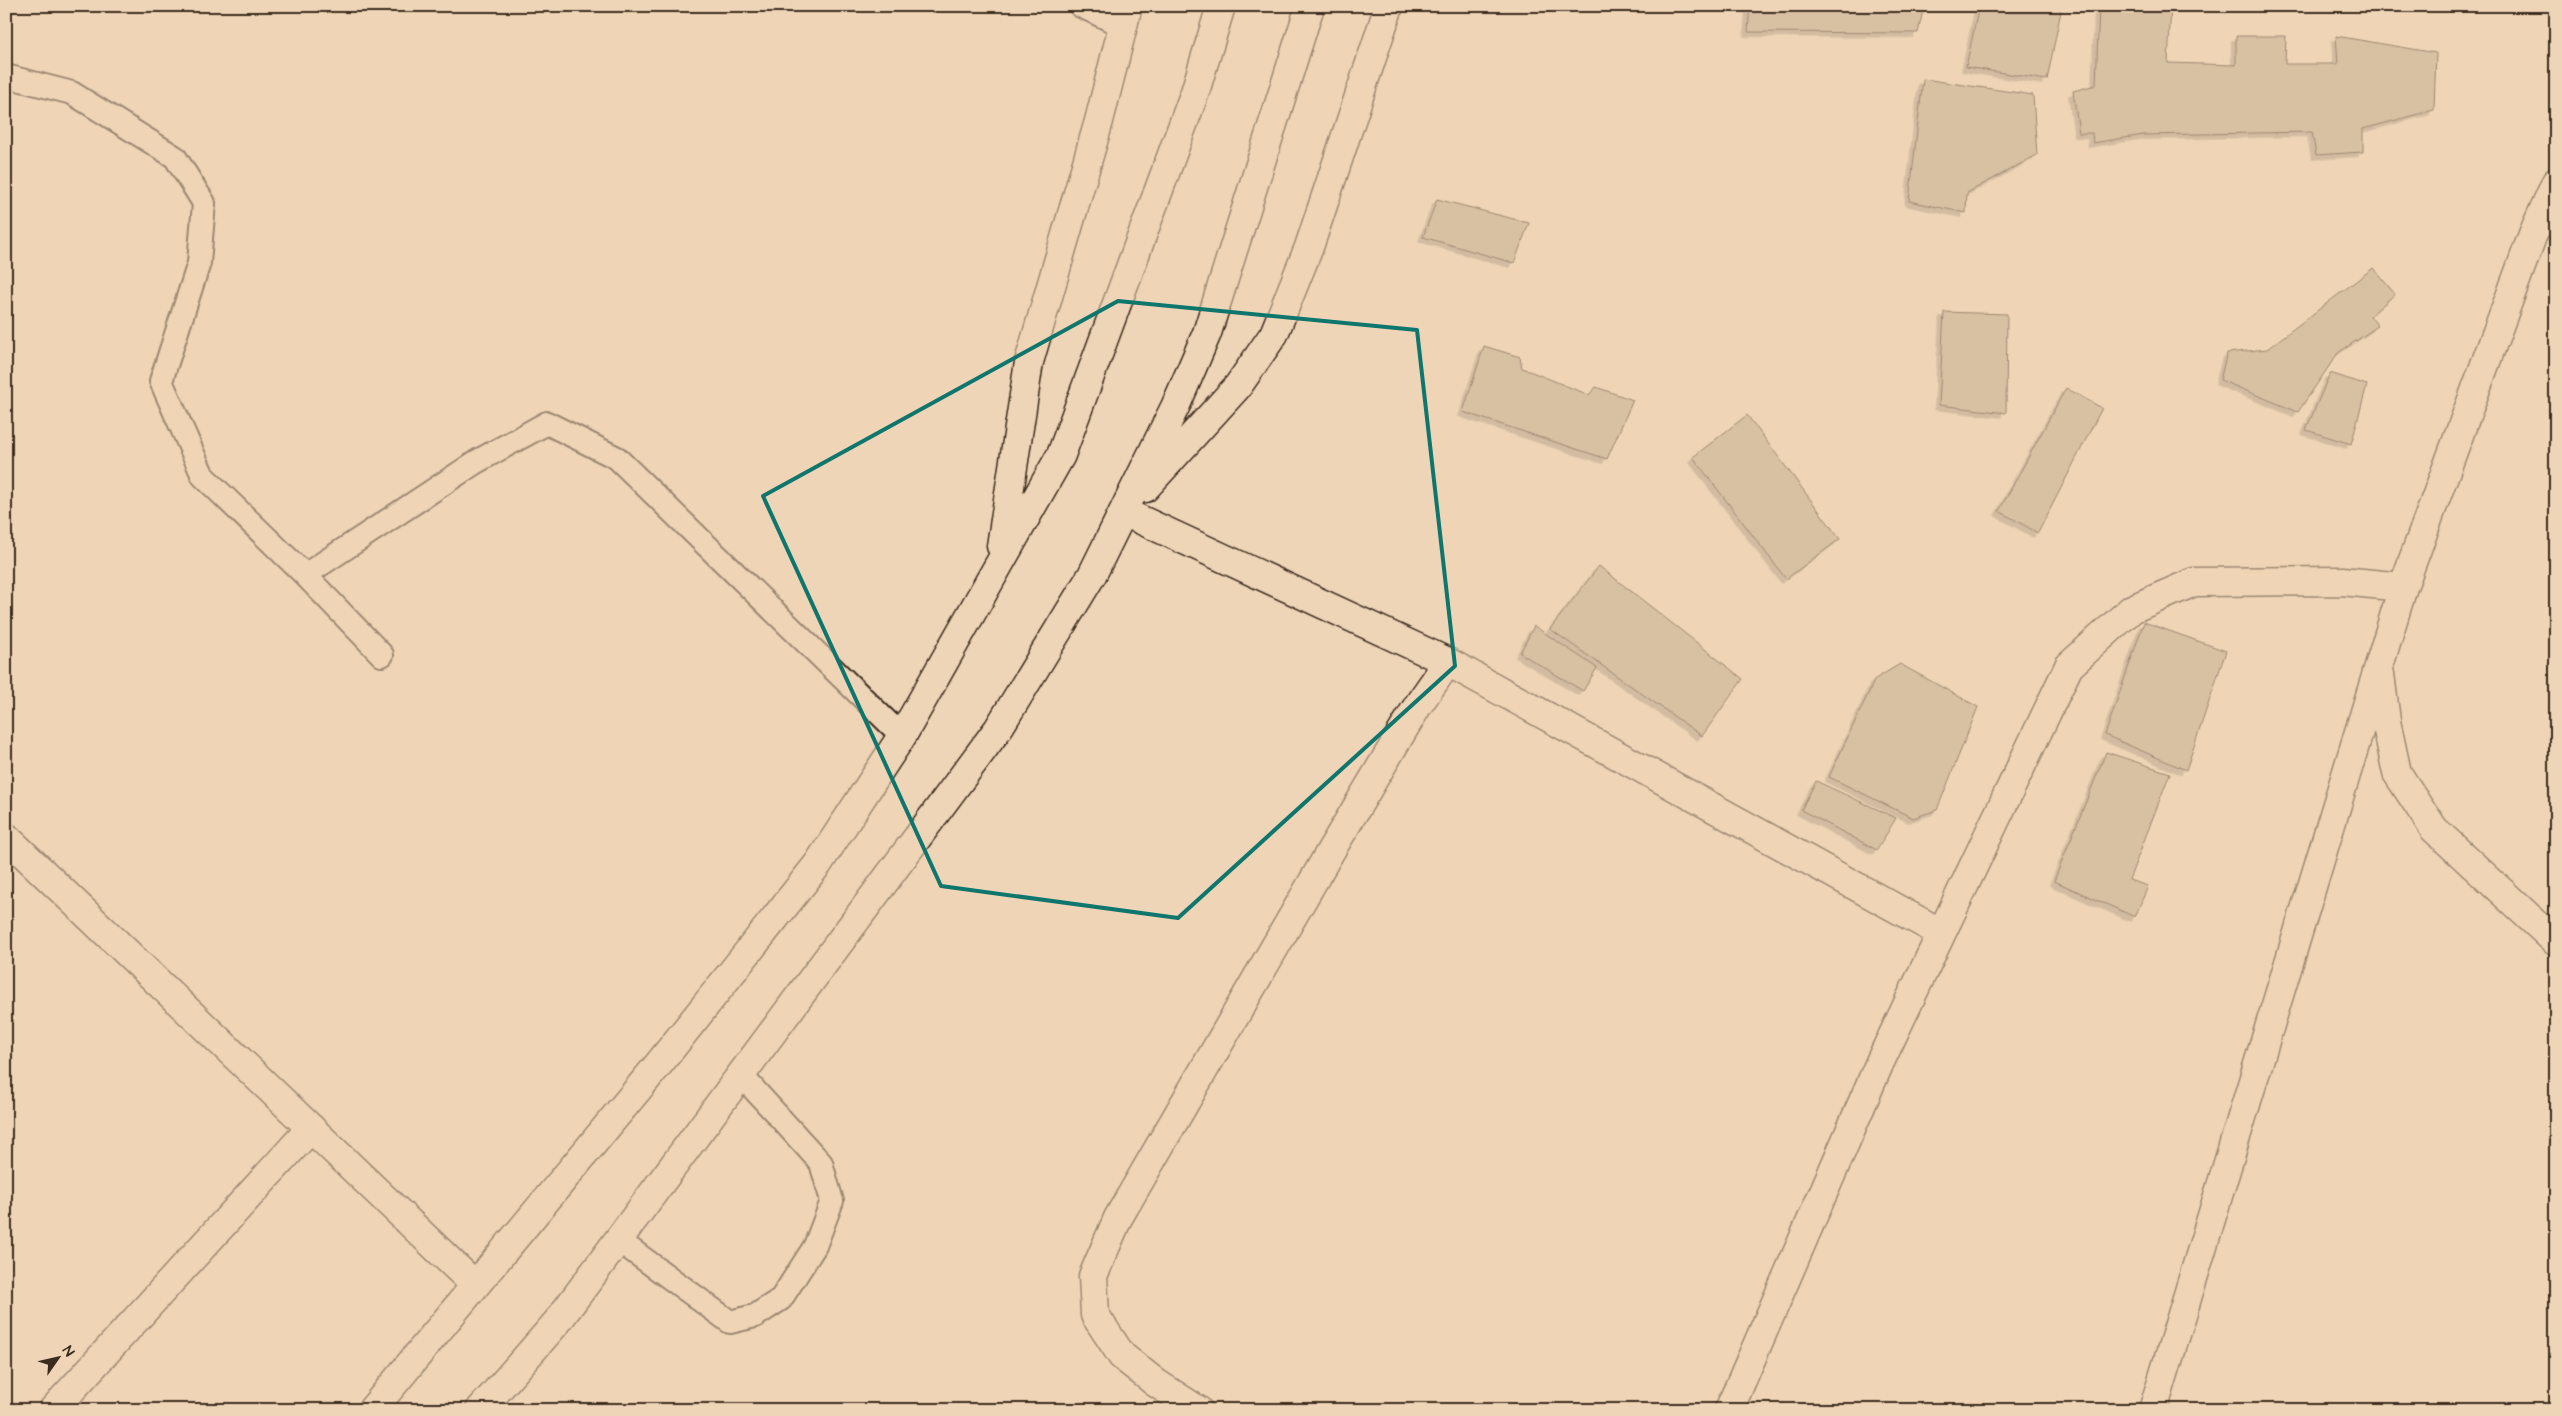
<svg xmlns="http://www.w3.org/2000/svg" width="2562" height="1416" font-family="'Architects Daughter',sans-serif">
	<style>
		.building { fill: #bda68c; stroke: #3b2a1e; filter: url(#shadow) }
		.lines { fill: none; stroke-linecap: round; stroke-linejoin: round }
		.service-casing { stroke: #3b2a1e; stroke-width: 26 }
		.minor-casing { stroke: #3b2a1e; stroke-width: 31 }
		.primary-casing { stroke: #3b2a1e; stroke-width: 31 }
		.service { stroke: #efd5b7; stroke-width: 22 }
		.minor { stroke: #efd5b7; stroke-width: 28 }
		.primary { stroke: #efd5b7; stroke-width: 28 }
		.marked { fill: none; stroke: #0f766e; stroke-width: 4; stroke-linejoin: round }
	</style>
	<defs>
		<filter id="shadow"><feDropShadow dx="-4.5" dy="4.5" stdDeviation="0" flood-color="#0004"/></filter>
	</defs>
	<rect width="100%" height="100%" fill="#efd5b7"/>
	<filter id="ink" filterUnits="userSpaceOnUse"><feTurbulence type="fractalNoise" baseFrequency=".02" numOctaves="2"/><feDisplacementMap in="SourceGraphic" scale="10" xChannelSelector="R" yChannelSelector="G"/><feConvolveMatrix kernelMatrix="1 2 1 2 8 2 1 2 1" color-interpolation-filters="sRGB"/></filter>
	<g filter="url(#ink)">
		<path class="building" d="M1750,6H1924L1918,33L1748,32Z
			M1979,6H2062L2047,80L1966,67Z
			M2099,6H2171L2168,63L2236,65V36H2286L2285,64H2338L2336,36L2436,53L2434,110L2363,129V152L2316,155L2312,132L2143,135L2093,143L2092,133H2079L2073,91L2096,85Z
			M1923,79L2033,95L2037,155L1967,193L1966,213L1909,201Z
			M1437,199L1529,223L1514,263L1423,237Z
			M2373,268L2395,294L2370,316L2378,326L2338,353L2298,412L2220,380L2227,353L2267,349Z
			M1944,312L2007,314L2006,413L1939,405Z
			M1484,346L1520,357L1522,368L1589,395L1596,387L1633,400L1607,459L1463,412Z
			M2330,373L2367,385L2351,444L2306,430Z
			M2066,388L2102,408L2038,533L1999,511Z
			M1747,415L1840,539L1786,579L1693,457Z
			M1599,566L1743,679L1702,736L1550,629Z
			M2144,622L2226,651L2186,770L2105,735Z
			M1534,626L1597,668L1583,691L1520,653Z
			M1900,664L1978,707L1937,810L1913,818L1829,777L1875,679Z
			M2106,752L2170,773L2129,880L2148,886L2135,917L2054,881Z
			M1816,781L1896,818L1877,850L1801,810Z"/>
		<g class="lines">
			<defs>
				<path id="service" d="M1081,6L1123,26
					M6,76L72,93L175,157L204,203L199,263L161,381L203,476L305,575L382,655
					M305,575L476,462L547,423L617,458L902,736
					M618,1240L730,1322L755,1316L781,1299L815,1246L832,1201L821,1163L741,1075"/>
				<path id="minor" d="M1124,512L1448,662
					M2380,674L2386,721L2397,773L2434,829L2556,942
					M6,837L475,1285
					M53,1410L311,1128
					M1198,1410L1156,1383L1122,1356L1095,1315L1093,1276L1118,1218L1330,852L1418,705L1448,662L1941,933
					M1729,1410L1880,1062L2069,666L2132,609L2194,582L2342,581L2403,587
					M2153,1410L2403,587L2533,234L2556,182"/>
				<path id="primary" d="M1145,488L1238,386L1274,334L1309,247L1389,6
					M1001,546L1029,362L1099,121L1128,6
					M372,1410L658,1065L818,864L902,736L1061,455L1195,92L1221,6
					M480,1410L558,1321L998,729L1092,575L1176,405L1207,333L1310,6"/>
			</defs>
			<use href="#service" class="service-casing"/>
			<use href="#minor" class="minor-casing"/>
			<use href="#primary" class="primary-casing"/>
			<use href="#service" class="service"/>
			<use href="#minor" class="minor"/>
			<use href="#primary" class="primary"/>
		</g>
	</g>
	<path d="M0 0H2562V1416H0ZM1118,301L1417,330L1455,666L1178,918L941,886L763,496Z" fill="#efd5b7" fill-opacity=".55" fill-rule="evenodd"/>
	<path class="marked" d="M1118,301L1417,330L1455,666L1178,918L941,886L763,496Z"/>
	<rect width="2562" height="1416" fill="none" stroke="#efd5b7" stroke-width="25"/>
	<rect x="12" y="12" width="2537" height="1391" fill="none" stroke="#3b2a1e" stroke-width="2" filter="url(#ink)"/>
	<g transform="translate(58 1358) rotate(56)" stroke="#efd5b7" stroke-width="4" paint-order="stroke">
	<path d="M0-4L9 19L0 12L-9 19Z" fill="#3b2a1e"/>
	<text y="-8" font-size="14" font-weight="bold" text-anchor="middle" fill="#3b2a1e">N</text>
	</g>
</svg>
